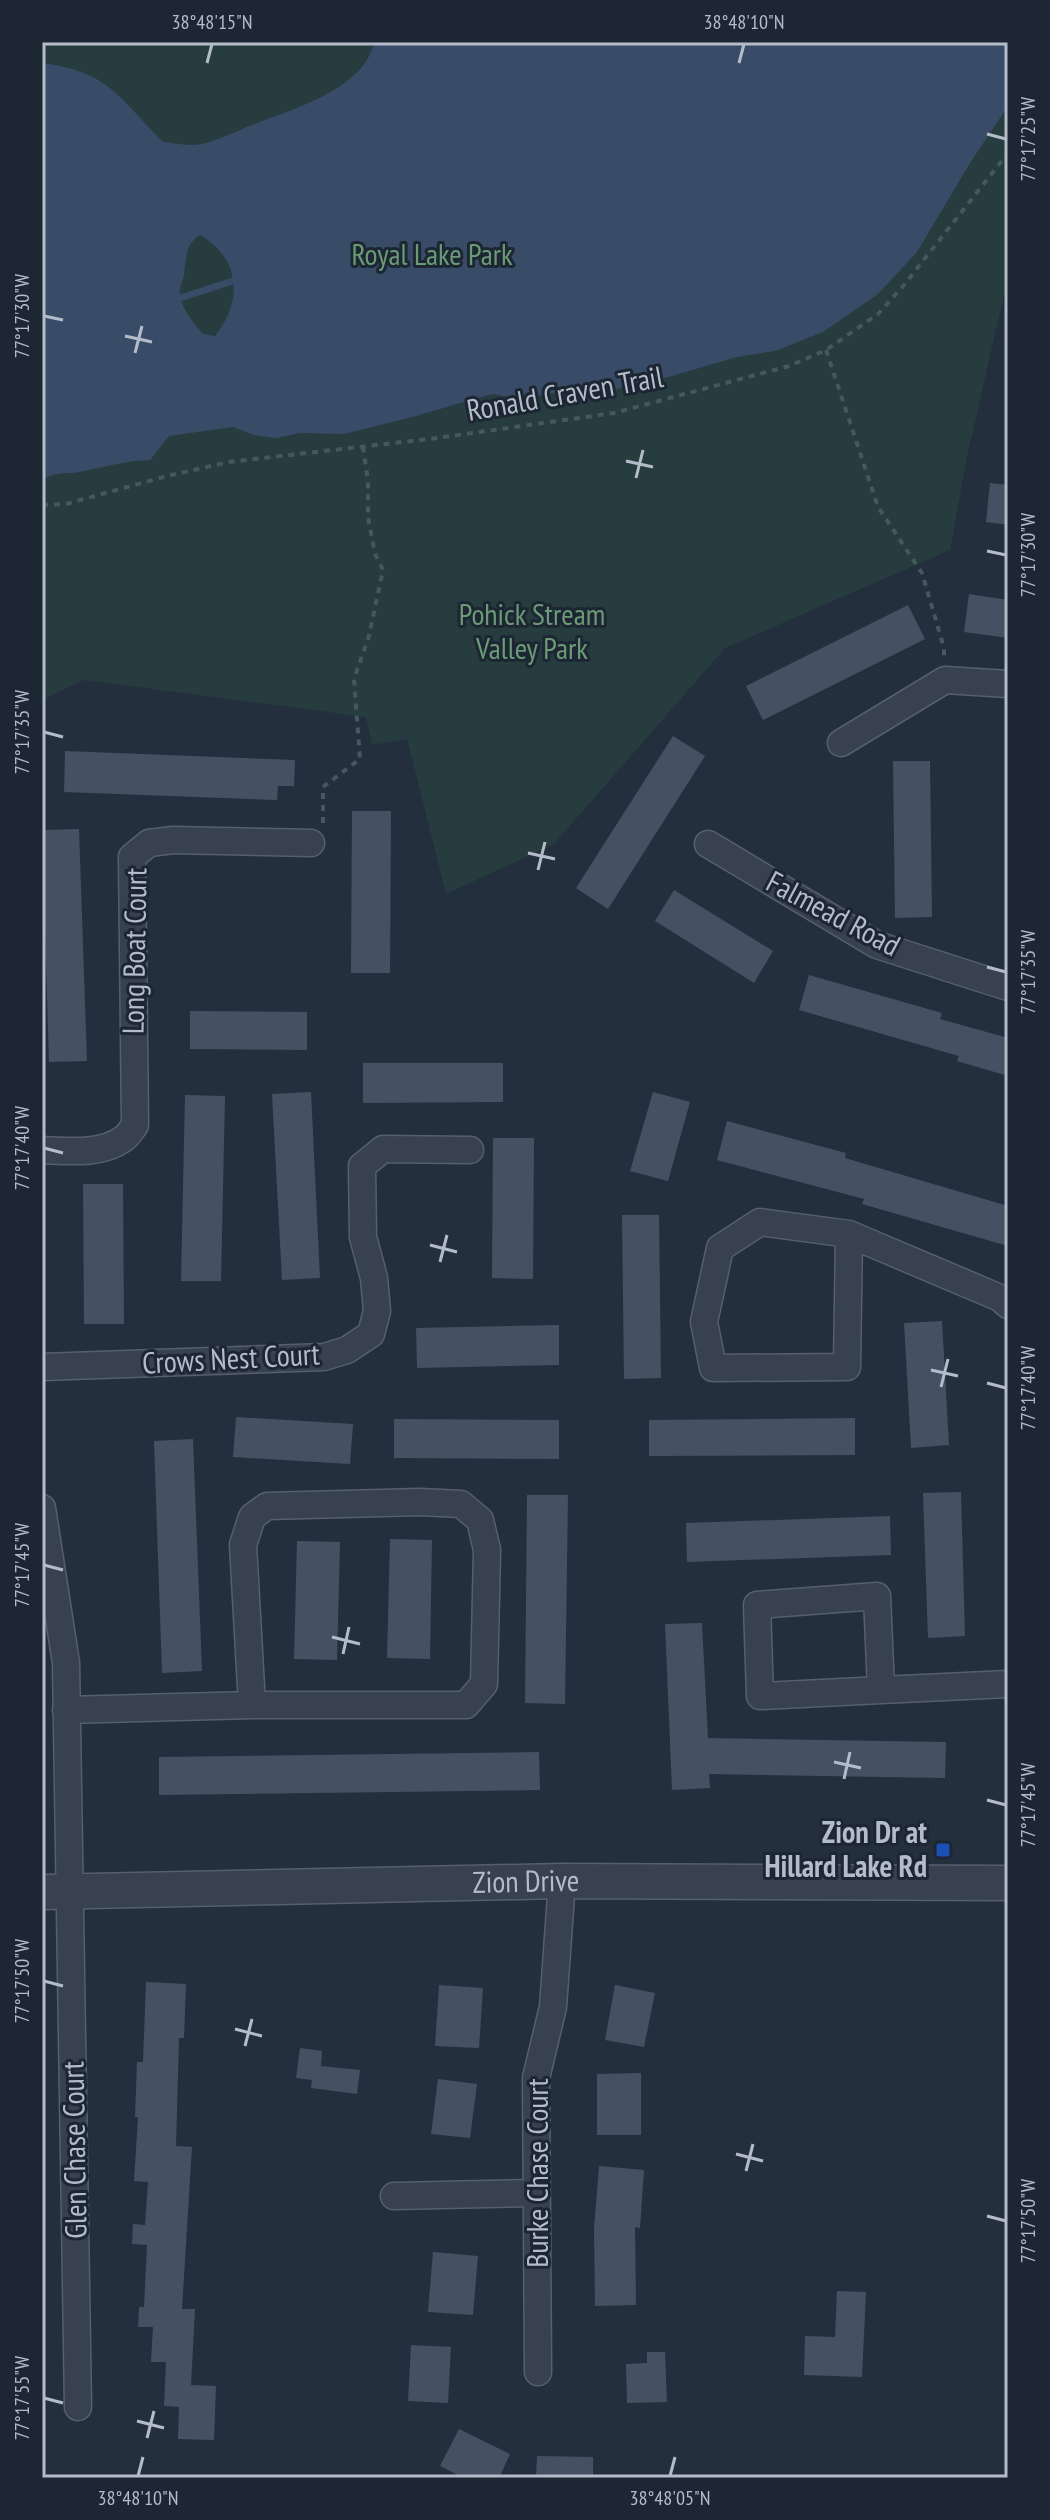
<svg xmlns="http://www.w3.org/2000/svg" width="1050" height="2520" font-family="'PT Sans Narrow',sans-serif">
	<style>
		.green { fill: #263c3f }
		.water { fill: #394c67; fill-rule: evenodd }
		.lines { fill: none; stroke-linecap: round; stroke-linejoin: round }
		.stream { stroke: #394c67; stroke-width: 7 }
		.building { fill: #455162 }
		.minor-casing { stroke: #565f6c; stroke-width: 29 }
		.tertiary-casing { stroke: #565f6c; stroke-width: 37 }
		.path { stroke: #44595c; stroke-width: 4; stroke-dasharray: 6 6; stroke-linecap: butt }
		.minor { stroke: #38414e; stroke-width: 26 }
		.tertiary { stroke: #38414e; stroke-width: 34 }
		.ticks { fill: none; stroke: #b4bcc9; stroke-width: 3 }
		.transit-dot { fill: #1a4fb4; stroke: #1d2633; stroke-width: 3 }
		.labels { text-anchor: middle; stroke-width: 6; stroke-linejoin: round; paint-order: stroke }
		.park-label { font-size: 30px; fill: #6b9a76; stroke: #1d2633 }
		.street-label { font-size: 30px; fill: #b4bcc9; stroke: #1d2633 }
		.poi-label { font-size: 30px; font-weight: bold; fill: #b4bcc9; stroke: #1d2633; text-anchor: end }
		.neatline { fill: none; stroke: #b4bcc9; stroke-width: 3 }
		.ticks-label { font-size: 20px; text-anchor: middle; fill: #b4bcc9 }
	</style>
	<rect width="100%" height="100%" fill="#242f3e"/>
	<path class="green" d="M42,42H1008V277L967,457L950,550L725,648L554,844L446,894L407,739L372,745L366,717L83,680L42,700Z"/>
	<path class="water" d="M374,42H1008V106L970,163L917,252L878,294L823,332L775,351L737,357L651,382L606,391L551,393L524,399L492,394L412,417L344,434L300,433L276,438L254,435L233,427L169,436L150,460C124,461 105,467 79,472C63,475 57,471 42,480V63C110,72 118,97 163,142C173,143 184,145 193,145C212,144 234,132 252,125C291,110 365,89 374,42ZM200,235C241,259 243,301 215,336L203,334C194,323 181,309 180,294C179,288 183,281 184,275C186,259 185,244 200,235Z"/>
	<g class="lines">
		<path class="stream" d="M174,300L242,278"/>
	</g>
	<path class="building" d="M990,483L1008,485V525L986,522Z
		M969,594L1008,600V638L964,632Z
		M908,605L925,639L763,720L746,686Z
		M673,736L705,756L608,909L576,888Z
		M65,751L295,760L294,786H278L277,800L64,792Z
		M893,761H930L932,917L895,918Z
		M352,811H391L390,973H351Z
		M79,829L87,1061L49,1062L42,830Z
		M674,890L773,951L754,983L655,921Z
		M809,975L942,1013L940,1019L1008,1038V1076L957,1061L959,1056L799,1010Z
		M190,1011L307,1012V1050L190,1049Z
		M363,1063H503V1102L363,1103Z
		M311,1092L320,1278L282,1280L272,1094Z
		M653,1092L690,1102L668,1181L630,1171Z
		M185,1095L225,1096L221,1281H181Z
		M727,1121L846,1153L845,1158L1008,1206V1246L862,1204L864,1199L717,1160Z
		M493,1138H534L533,1279L492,1278Z
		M83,1184H123L124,1324H84Z
		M622,1215H659L661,1378L624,1379Z
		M942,1321L949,1445L911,1448L904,1323Z
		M559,1325V1365L417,1368L416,1328Z
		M236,1417L353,1424L350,1464L233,1457Z
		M855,1418V1455L649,1456V1420Z
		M394,1419L559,1420V1459L394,1458Z
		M193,1439L202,1671L162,1673L154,1441Z
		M961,1492L965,1636L928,1638L923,1493Z
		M527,1495H568L565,1704L525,1703Z
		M890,1516L891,1555L687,1562L686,1523Z
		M390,1539L432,1540L430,1659L387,1658Z
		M297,1541L340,1542L337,1660L294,1659Z
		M702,1623L708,1738L946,1742L945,1778L709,1774L710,1788L672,1790L665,1624Z
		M539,1752L540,1790L159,1795V1757Z
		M146,1982L186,1984L184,2038H179L176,2146L192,2147L182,2309H195L191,2385L216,2386L214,2440L178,2439L179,2407L164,2406L166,2362H151L153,2327H138L139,2307H144L147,2245L132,2244L133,2224L145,2225L148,2182L134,2181L138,2117H135L137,2062H143Z
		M439,1985L483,1988L479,2048L435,2046Z
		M615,1985L655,1993L644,2047L605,2040Z
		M300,2048L322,2051L321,2066L360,2070L357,2094L311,2088L312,2080L296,2078Z
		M641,2073V2135H597V2074Z
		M438,2079L477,2084L470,2138L431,2134Z
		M599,2166L644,2170L640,2228L635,2227L636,2305L595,2306L594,2229Z
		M433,2252L478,2256L473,2315L428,2312Z
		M837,2291L866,2292L862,2377L804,2375L805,2336L835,2337Z
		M411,2345L451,2347L448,2403L408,2401Z
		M647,2352H665L667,2402L627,2403L626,2364L647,2363Z
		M459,2429L510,2454L499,2478H464L440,2466Z
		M537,2456L593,2457V2478H536Z"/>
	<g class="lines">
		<defs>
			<path id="minor" d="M841,743L945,680L1008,684
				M708,844L877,945L1008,987
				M42,1150C68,1151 101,1155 123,1139C128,1136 132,1129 135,1125L132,857L149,843L173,840L311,843
				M760,1222L849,1234L847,1367L713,1368L704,1322L720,1248Z
				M849,1234L1000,1298L1008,1305
				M42,1367L324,1357L347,1350L371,1334L377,1311L374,1278L363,1237L362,1166L383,1149L470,1150
				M420,1502L461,1504L480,1520L487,1550L484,1684L466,1705H252L243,1545L252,1517L267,1506Z
				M42,1508L66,1663L78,2407
				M877,1596L881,1690L760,1696L757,1605Z
				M881,1690L1008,1684
				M66,1710L252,1705
				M394,2196L536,2193
				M538,2372L536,2078L553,2007L562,1881"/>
			<g id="tertiary">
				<path id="s1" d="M42,1892L562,1881L1008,1883"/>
			</g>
		</defs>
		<use href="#minor" class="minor-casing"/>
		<use href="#tertiary" class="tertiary-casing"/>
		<path class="path" d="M826,350L878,507L922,573L944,648V658
			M42,505L66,504L167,476L229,462L437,438L614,413L789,366L826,350L878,314L904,285L1008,153
			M323,823V787L360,759L354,679L369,636L383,570L375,554L368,517V481L363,447"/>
		<use href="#minor" class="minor"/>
		<use href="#tertiary" class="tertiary"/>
	</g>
	<path class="ticks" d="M207,63L212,44M739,63L744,44M987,134L1006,139M44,316L63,320M125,336L152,342M135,353L142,326M626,461L653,467M636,478L643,450M987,551L1006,555M44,732L63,737M528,853L555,859M538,870L545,842M987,967L1006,972M44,1148L63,1153M430,1245L457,1252M440,1262L447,1235M931,1370L958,1376M987,1383L1006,1388M941,1387L948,1359M44,1565L63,1570M332,1637L360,1644M343,1654L349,1627M834,1762L861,1768M844,1779L850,1752M987,1800L1006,1805M44,1981L63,1986M235,2029L262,2036M245,2046L252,2019M736,2154L763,2161M746,2171L753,2144M987,2216L1006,2221M44,2398L63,2403M137,2421L164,2428M147,2438L154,2411M138,2476L143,2457M670,2476L675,2457"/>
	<rect class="transit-dot" x="935" y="1842" width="16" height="16" rx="4"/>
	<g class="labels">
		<g class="park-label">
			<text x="432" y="265">Royal Lake Park</text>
			<text x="532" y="625">Pohick Stream<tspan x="532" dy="34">Valley Park</tspan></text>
		</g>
		<g class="street-label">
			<text transform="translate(565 394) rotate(-10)" y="10">Ronald Craven Trail</text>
			<text transform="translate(833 914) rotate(28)" y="10">Falmead Road</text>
			<text transform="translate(135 951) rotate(-89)" y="10">Long Boat Court</text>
			<text transform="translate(231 1359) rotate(-3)" y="10">Crows Nest Court</text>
			<text dy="10" stroke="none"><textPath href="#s1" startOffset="484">Zion Drive</textPath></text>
			<text transform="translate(75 2150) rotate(-91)" y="10">Glen Chase Court</text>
			<text transform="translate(538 2173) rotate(-90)" y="10">Burke Chase Court</text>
		</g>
		<g class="poi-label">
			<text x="927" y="1843">Zion Dr at<tspan x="927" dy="34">Hillard Lake Rd</tspan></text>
		</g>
	</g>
	<rect width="1050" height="2520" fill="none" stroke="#1d2633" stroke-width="88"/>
	<rect x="44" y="44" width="962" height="2432" class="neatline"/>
	<g class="ticks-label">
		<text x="212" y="29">38°48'15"N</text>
		<text x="744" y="29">38°48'10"N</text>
		<text transform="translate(1028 139) rotate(-90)" y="7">77°17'25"W</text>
		<text transform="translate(22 316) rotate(-90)" y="7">77°17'30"W</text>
		<text transform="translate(1028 555) rotate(-90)" y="7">77°17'30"W</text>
		<text transform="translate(22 732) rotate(-90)" y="7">77°17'35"W</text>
		<text transform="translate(1028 972) rotate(-90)" y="7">77°17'35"W</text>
		<text transform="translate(22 1148) rotate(-90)" y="7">77°17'40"W</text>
		<text transform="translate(1028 1388) rotate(-90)" y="7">77°17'40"W</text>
		<text transform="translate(22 1565) rotate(-90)" y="7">77°17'45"W</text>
		<text transform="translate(1028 1805) rotate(-90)" y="7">77°17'45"W</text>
		<text transform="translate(22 1981) rotate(-90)" y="7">77°17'50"W</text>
		<text transform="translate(1028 2221) rotate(-90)" y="7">77°17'50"W</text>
		<text transform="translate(22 2398) rotate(-90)" y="7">77°17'55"W</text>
		<text x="138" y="2505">38°48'10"N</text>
		<text x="670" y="2505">38°48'05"N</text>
	</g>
</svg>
